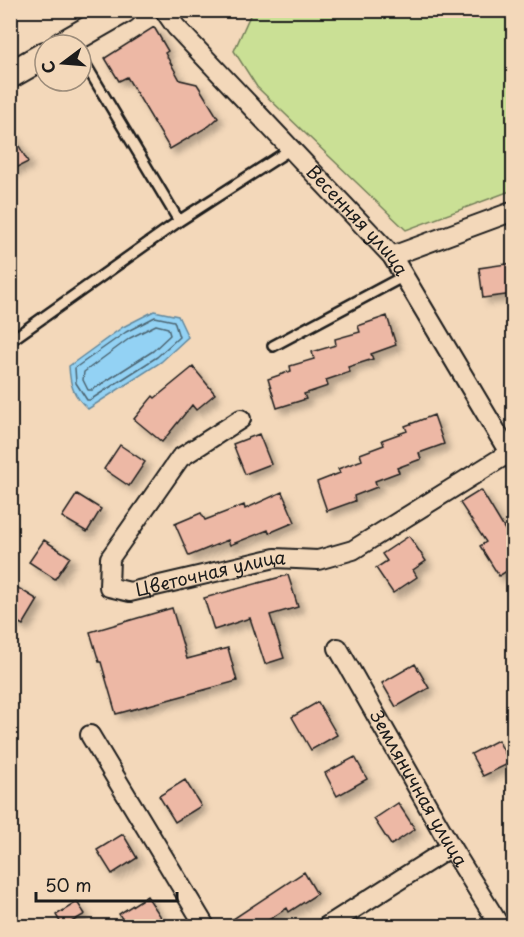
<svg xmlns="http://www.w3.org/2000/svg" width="524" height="937" font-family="'Playpen Sans',sans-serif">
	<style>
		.green { fill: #cae095; stroke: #737e58; stroke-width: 1.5 }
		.water { fill: #93d2f4; stroke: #63899e; stroke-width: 1.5 }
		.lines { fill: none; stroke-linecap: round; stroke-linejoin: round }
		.shore { stroke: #4c6572; stroke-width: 1.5 }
		.building { fill: #edb8a5; stroke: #1c1c1c; stroke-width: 1.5; filter: url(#shadow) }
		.lane-casing { stroke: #1c1c1c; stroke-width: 14 }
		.street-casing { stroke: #1c1c1c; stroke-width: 22 }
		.secondary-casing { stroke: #1c1c1c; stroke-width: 30 }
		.lane { stroke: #f3d8ba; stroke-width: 9 }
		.street { stroke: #f3d8ba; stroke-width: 18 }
		.secondary { stroke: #f3d8ba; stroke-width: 26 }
		.labels { text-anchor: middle; stroke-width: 6; stroke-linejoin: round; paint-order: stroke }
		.street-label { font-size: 18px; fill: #1c1c1c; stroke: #f3d8ba }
	</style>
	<defs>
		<filter id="shadow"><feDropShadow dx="5.5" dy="5.5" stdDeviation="3" flood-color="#0004"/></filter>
	</defs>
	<rect width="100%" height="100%" fill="#f3d8ba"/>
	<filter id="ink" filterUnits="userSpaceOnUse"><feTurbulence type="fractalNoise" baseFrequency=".0167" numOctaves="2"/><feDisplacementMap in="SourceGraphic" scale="12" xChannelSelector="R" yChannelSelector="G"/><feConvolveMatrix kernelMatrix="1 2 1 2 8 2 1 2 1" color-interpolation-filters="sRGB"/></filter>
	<g filter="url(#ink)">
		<path class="green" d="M252,11H513V190L406,230L257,87L234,51Z"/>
		<path class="water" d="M154,311L178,316L188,337L161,362L88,409C73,395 70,386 69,366L123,327Z"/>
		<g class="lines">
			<path class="shore" d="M155,317L174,321L179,337L157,357L90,400H87L76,383L75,368L126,332Z
				M156,325L168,328L170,335L153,351L92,390H88L83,380L84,372L130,338Z"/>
		</g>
		<path class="building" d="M154,27L168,51L165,53L180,80L197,84L218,118L209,126L170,149L127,77L119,81L105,58Z
			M10,130L28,162L10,171Z
			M513,263V294L483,298L479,268Z
			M387,316L396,345L371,354L373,359L348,367L350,372L326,380L328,386L304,394L306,399L277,408L268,379L291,371L290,366L314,359L312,352L336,345L335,339L360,332L358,326Z
			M193,367L215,394L196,410L192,405L162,442L134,419L153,396L155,398Z
			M434,415L444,444L419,453L421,459L397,468L399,472L375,481L377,487L354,496L355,501L327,511L317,482L340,473L338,469L362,460L360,454L384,445L382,440L407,431L405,426Z
			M259,434L271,464L245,474L233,444Z
			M120,445L145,462L129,486L104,469Z
			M481,490L513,543V567L499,576L480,546L486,542L460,503Z
			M282,492L295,522L269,533L268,530L230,545L228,540L189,556L175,524L201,513L205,520L244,505L245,509Z
			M77,494L101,509L87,532L62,517Z
			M409,536L426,561L413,570L417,577L393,593L376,568L387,561L382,554Z
			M44,540L70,557L55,579L29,562Z
			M288,575L298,607L270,615L284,658L265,664L250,618L214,630L204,598Z
			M10,583L38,600L23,625L10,618Z
			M172,608L187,659L228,648L237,681L116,714L101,662H99L90,632Z
			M415,664L429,688L396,707L382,683Z
			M318,702L337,735L311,750L292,717Z
			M498,740L510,763L483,776L471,754Z
			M355,757L367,779L337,796L325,773Z
			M185,780L201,806L175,822L159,796Z
			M398,803L415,829L391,845L374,819Z
			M123,834L137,858L112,874L97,850Z
			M304,872L317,894L289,912L287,908L258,927H221Z
			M147,896L161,917L145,927H127L119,914Z
			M77,902L85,914L63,927L56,915Z"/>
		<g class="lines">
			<defs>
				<path id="lane" d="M81,57L179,221
					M10,341L179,221L291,149
					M273,346L404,276"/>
				<g id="street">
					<path id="s1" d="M164,10L176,27L392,256L514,461"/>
					<path d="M392,256L514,211"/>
					<path id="s2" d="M241,419L180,458L110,558L109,587L130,592L275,558L318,560L353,550L509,453"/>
					<path id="s3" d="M338,648L451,847L500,926"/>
					<path d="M90,735L205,926"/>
					<path d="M327,926L451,847"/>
				</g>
				<path id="secondary" d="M62,45L123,10
					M10,75L45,55"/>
			</defs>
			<use href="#lane" class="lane-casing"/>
			<use href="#street" class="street-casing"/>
			<use href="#secondary" class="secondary-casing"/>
			<use href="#lane" class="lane"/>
			<use href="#street" class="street"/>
			<use href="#secondary" class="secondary"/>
		</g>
	</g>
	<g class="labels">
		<g class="street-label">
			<text dy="6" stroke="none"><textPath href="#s1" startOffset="286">Весенняя улица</textPath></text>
			<text dy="6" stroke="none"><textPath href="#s2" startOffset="328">Цветочная улица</textPath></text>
			<text dy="6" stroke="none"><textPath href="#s3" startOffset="162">Земляничная улица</textPath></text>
		</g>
	</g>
	<rect width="524" height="937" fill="none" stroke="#f3d8ba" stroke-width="36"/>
	<rect x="18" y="18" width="488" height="901" fill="none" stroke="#1c1c1c" stroke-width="2" filter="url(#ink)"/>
	<g transform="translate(63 63) rotate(254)"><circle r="28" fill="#f3d8ba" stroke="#9d8d7b" stroke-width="1.5"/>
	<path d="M0-4.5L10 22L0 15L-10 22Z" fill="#1c1c1c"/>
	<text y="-9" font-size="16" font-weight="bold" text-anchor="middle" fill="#1c1c1c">С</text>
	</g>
	<path d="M36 892v9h141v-9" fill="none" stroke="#1c1c1c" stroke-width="3"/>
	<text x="45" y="892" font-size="18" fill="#1c1c1c" stroke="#f3d8ba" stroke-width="4.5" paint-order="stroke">50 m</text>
</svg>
